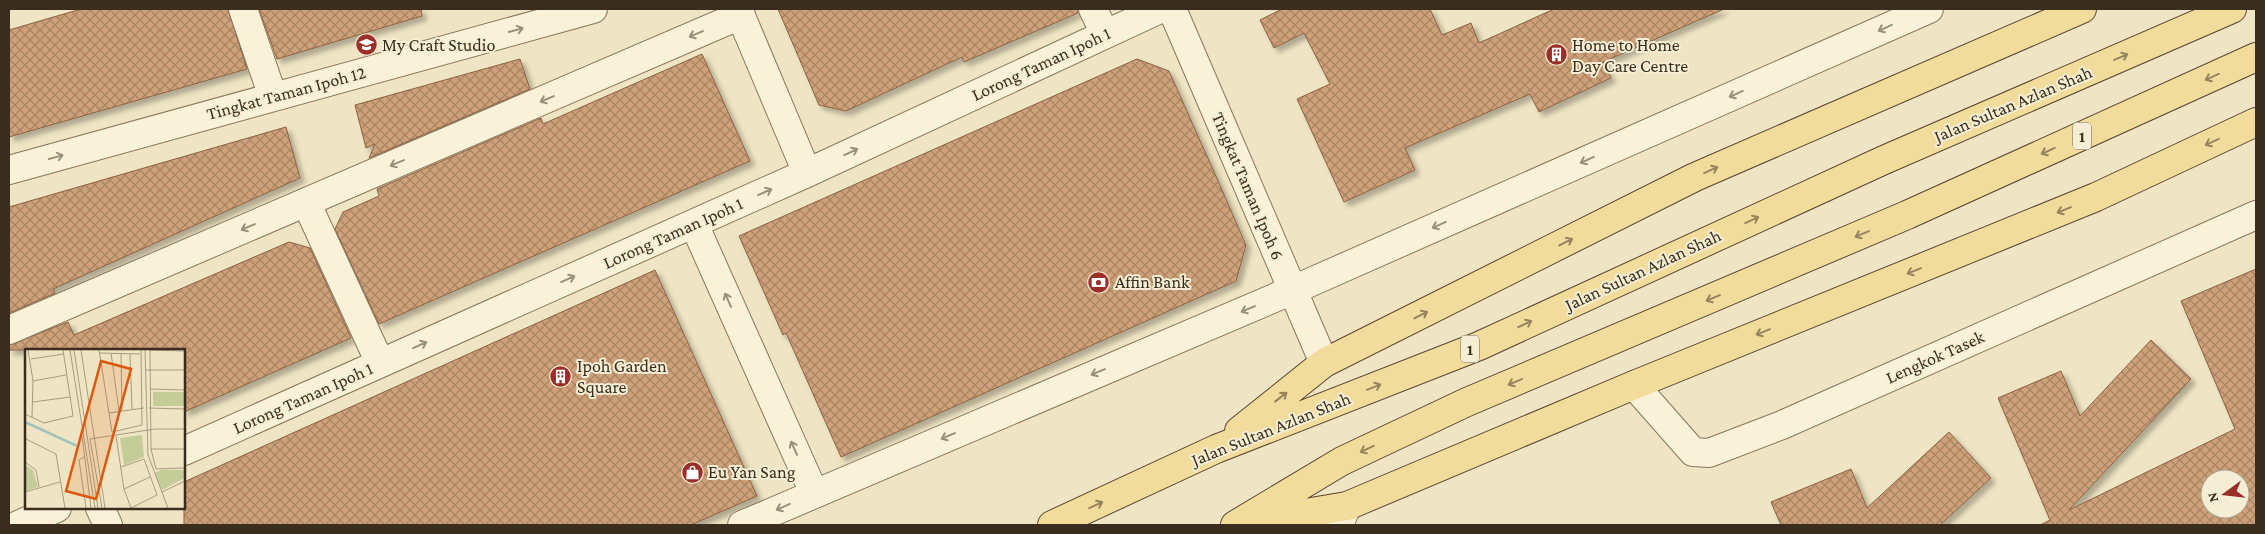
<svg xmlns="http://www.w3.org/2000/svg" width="2265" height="534" font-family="'Crimson Pro',serif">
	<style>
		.building { fill: url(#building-cross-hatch); stroke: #8a6140; fill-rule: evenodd; filter: url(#shadow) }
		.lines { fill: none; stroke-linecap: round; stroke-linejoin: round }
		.minor-casing { stroke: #8a765a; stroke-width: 30 }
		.major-casing { stroke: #58442e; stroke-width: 30 }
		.minor { stroke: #f9f1d8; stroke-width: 28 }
		.major { stroke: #f2dc9c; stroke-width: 28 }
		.oneway { stroke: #9a8f7b }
		.oneway2 { stroke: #96845d }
		.labels { text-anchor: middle; stroke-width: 4; stroke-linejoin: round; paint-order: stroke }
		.shield { fill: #f6eed4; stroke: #726755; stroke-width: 1 }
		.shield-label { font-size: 16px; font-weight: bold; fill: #3a2d1e }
		.poi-label { font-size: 18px; fill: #3a2d1e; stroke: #f6eed4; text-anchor: start }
		.street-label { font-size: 18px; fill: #3a2d1e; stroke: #f6eed4 }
		.inset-river { fill: none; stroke: #a6c2bb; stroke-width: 2.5 }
		.inset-road { fill: none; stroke: #a79b82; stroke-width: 1 }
		.view { fill: #df570d; fill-opacity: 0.15; stroke: #df570d; stroke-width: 2.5 }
		.inset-edge { fill: none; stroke: #3a2d1e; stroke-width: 2.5 }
	</style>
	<defs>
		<pattern id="building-cross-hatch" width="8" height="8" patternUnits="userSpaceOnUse" patternTransform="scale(1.25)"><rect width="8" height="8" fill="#cea17a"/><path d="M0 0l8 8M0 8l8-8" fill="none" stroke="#a88463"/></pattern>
		<filter id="shadow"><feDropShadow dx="4.5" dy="4.5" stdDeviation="2.5" flood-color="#0004"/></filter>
	</defs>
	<rect width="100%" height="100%" fill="#efe5c4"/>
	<path class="building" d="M81,9H228L247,69L9,137V30Z
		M259,9H421L422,16L277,59Z
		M778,9H1078V13L964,62L962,57L846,111L819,105Z
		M1282,9H1430L1442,35L1471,23L1479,43L1554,9H1724L1603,62L1611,78L1539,112L1530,94L1405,148L1415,170L1344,202L1297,99L1330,84L1304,33L1274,48L1260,20Z
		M702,54L750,161L379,324L335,229L343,212L379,196L377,189L541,118L543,124Z
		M520,59L530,89L369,158L375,144L366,148L355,105Z
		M1137,59L1169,71L1215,174L1246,245L1236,281L841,457L786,333L783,335L739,236Z
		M286,127L300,178L53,289L55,293L9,313V207Z
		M289,242L310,248L351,338L184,412V350H9V345L68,322L74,335Z
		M2256,269V525H2040L2050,520L1998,398L2061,371L2080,416L2151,340L2191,379L2069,510L2235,429L2181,301ZM2210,479H2240V509H2210Z
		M655,270L757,496L691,525H184V482Z
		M1949,432L1991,478L1940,525H1781L1771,502L1851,469L1867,508Z"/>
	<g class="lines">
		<defs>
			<path id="minor" d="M243,9L273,97
				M738,9L807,173
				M1093,9L1105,34
				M1172,9L1324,363
				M9,170L593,9
				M306,202L380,363
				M694,224L814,493
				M9,330L741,15
				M1634,385L1693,452L1709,453L1782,425L2256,215
				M184,451L807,173L1160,9
				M100,508L108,525
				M18,525L57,508
				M742,525L1293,290L1929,9
				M1339,525L1347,506"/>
			<path id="major" d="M1239,431L1324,363L1695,177L2082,9
				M1252,522L1347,506L1634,385L2096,197L2256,122
				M1052,525L1216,449L1479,346L1884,160L2232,9
				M1235,525L1342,461L1467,402L1907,215L2256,57"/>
		</defs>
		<use href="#minor" class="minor-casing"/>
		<use href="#major" class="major-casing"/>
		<use href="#minor" class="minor"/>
		<use href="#major" class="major"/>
	</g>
	<defs><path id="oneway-shaft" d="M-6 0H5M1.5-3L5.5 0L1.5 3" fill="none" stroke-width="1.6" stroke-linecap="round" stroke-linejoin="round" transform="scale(1.25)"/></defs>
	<g class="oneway">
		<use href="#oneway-shaft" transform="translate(1885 28) rotate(156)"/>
		<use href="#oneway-shaft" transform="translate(516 30) rotate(-15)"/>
		<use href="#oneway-shaft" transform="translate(696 34) rotate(157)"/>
		<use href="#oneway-shaft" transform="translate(1736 94) rotate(156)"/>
		<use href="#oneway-shaft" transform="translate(547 99) rotate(157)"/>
		<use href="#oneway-shaft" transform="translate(851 152) rotate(-25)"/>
		<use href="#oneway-shaft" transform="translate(56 157) rotate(-15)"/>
		<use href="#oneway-shaft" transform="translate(1587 160) rotate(156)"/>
		<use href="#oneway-shaft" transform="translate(397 163) rotate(157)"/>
		<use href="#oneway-shaft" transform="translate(765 192) rotate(-24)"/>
		<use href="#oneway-shaft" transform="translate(1439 225) rotate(156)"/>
		<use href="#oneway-shaft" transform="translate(248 227) rotate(157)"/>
		<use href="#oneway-shaft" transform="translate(568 279) rotate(-24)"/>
		<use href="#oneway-shaft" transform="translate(728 300) rotate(-114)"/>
		<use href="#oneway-shaft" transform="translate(1248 309) rotate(157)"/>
		<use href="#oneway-shaft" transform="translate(420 345) rotate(-24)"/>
		<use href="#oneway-shaft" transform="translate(1098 372) rotate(157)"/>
		<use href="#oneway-shaft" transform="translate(948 436) rotate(157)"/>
		<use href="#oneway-shaft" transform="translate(794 448) rotate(-114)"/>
		<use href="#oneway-shaft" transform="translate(783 507) rotate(156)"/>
	</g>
	<g class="oneway2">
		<use href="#oneway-shaft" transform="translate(2121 57) rotate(-23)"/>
		<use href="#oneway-shaft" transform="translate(2212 77) rotate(156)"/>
		<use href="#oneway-shaft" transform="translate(2212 142) rotate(155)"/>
		<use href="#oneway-shaft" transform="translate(2048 151) rotate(156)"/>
		<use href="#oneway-shaft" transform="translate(1711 170) rotate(-24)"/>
		<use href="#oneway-shaft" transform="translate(2064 210) rotate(158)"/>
		<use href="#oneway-shaft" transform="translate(1752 220) rotate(-25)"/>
		<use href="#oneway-shaft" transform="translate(1862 234) rotate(157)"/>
		<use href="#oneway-shaft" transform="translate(1566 242) rotate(-27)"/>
		<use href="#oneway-shaft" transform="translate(1914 271) rotate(158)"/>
		<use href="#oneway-shaft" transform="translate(1713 298) rotate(157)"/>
		<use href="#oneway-shaft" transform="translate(1421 315) rotate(-27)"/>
		<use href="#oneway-shaft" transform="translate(1525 324) rotate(-25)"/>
		<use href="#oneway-shaft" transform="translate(1763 332) rotate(158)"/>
		<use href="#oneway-shaft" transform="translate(1515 382) rotate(157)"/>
		<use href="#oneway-shaft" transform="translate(1374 387) rotate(-22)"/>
		<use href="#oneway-shaft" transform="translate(1281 397) rotate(-38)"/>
		<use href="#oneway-shaft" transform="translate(1367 449) rotate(155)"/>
		<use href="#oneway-shaft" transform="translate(1096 505) rotate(-25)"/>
	</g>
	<defs>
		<symbol id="school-disc" viewBox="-11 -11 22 22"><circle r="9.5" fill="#9a2f29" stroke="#f6eed4"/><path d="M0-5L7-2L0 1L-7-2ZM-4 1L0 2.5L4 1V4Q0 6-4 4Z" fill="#fff"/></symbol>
		<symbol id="building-disc" viewBox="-11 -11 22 22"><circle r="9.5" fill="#9a2f29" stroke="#f6eed4"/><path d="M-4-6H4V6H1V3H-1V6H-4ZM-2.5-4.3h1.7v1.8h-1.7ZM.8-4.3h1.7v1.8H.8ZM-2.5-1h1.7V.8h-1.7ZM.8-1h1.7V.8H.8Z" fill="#fff"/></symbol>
		<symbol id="bank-disc" viewBox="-11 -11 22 22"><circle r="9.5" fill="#9a2f29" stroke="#f6eed4"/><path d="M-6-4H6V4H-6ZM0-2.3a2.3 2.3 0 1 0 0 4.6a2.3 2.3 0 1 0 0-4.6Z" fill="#fff"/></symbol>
		<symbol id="shop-disc" viewBox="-11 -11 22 22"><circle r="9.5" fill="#9a2f29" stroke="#f6eed4"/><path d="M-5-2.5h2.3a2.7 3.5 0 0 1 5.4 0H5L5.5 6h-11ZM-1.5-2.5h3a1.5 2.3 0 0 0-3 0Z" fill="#fff"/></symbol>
	</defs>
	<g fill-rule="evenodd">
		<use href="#school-disc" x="354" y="32" width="25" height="25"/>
		<use href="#building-disc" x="1544" y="42" width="25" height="25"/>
		<use href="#bank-disc" x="1086" y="270" width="25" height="25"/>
		<use href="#building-disc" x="548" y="364" width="25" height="25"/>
		<use href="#shop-disc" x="680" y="460" width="25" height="25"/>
	</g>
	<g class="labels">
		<g class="shield">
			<rect x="2073" y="122.5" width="18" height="27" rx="4"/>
			<rect x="1461" y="335.5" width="18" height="27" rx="4"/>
		</g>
		<g class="shield-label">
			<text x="2082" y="142">1</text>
			<text x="1470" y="355">1</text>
		</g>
		<g class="poi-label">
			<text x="382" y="51">My Craft Studio</text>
			<text x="1572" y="51">Home to Home<tspan x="1572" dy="21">Day Care Centre</tspan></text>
			<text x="1115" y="288">Affin Bank</text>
			<text x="577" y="372">Ipoh Garden<tspan x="577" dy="21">Square</tspan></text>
			<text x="708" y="478">Eu Yan Sang</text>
		</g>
		<g class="street-label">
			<text transform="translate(1041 64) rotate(-25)" y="6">Lorong Taman Ipoh 1</text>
			<text transform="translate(286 93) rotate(-15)" y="6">Tingkat Taman Ipoh 12</text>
			<text transform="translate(2013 104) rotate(-23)" y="6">Jalan Sultan Azlan Shah</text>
			<text transform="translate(1248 186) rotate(67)" y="6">Tingkat Taman Ipoh 6</text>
			<text transform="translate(673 233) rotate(-24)" y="6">Lorong Taman Ipoh 1</text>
			<text transform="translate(1643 270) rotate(-25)" y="6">Jalan Sultan Azlan Shah</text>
			<text transform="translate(1935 357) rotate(-24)" y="6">Lengkok Tasek</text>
			<text transform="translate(303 398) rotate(-24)" y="6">Lorong Taman Ipoh 1</text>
			<text transform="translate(1271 429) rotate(-22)" y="6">Jalan Sultan Azlan Shah</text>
		</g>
	</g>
	<g transform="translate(25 349)">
		<rect width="160" height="160" fill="#efe5c4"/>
		<path d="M0,116L8,121L13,138L0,142Z" fill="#c4cd98"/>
		<path d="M128,43H160V57H128ZM117,86L119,108L99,116L95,89ZM137,121H160V129L137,141L129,124Z" fill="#c4cd98"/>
		<path class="inset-river" d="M0,73L52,97"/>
		<path class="inset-road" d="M3,1L8,32L7,68M45,1L70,159M49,1L73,159M56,1L80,159M74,1L87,83M120,1L123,106L143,159M125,1L126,100L131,120M125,1L160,2M74,4L115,5M86,4L94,62M96,5L97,62M105,5L107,60M6,10L39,5M120,21H160M8,32L41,26M125,40L160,41M8,53L45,48M124,59L160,60M84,64L119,59M0,65L19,74L48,67L38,1M87,83L117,76L116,1M57,87L66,159M91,87L99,140L106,159M1,90L31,105L40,159M65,90L130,80H160M65,90L77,159M126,100H160M59,108L54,111L61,159M0,113L11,121L14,138M96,118L119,110L132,146M131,120L160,119M99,140L125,128M0,143L35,133M137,143L160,132M106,159L132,146"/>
		<path class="view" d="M76,12L106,20L71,150L41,142Z"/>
		<rect width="160" height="160" class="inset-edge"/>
	</g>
	<rect width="2265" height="534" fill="none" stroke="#3a2d1e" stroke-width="20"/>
	<g transform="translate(2225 494) rotate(255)"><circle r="24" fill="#f6eed4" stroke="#aba18b"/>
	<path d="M0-4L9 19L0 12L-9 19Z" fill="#9a2f29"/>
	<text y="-8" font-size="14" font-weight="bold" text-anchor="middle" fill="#3a2d1e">N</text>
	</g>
</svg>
